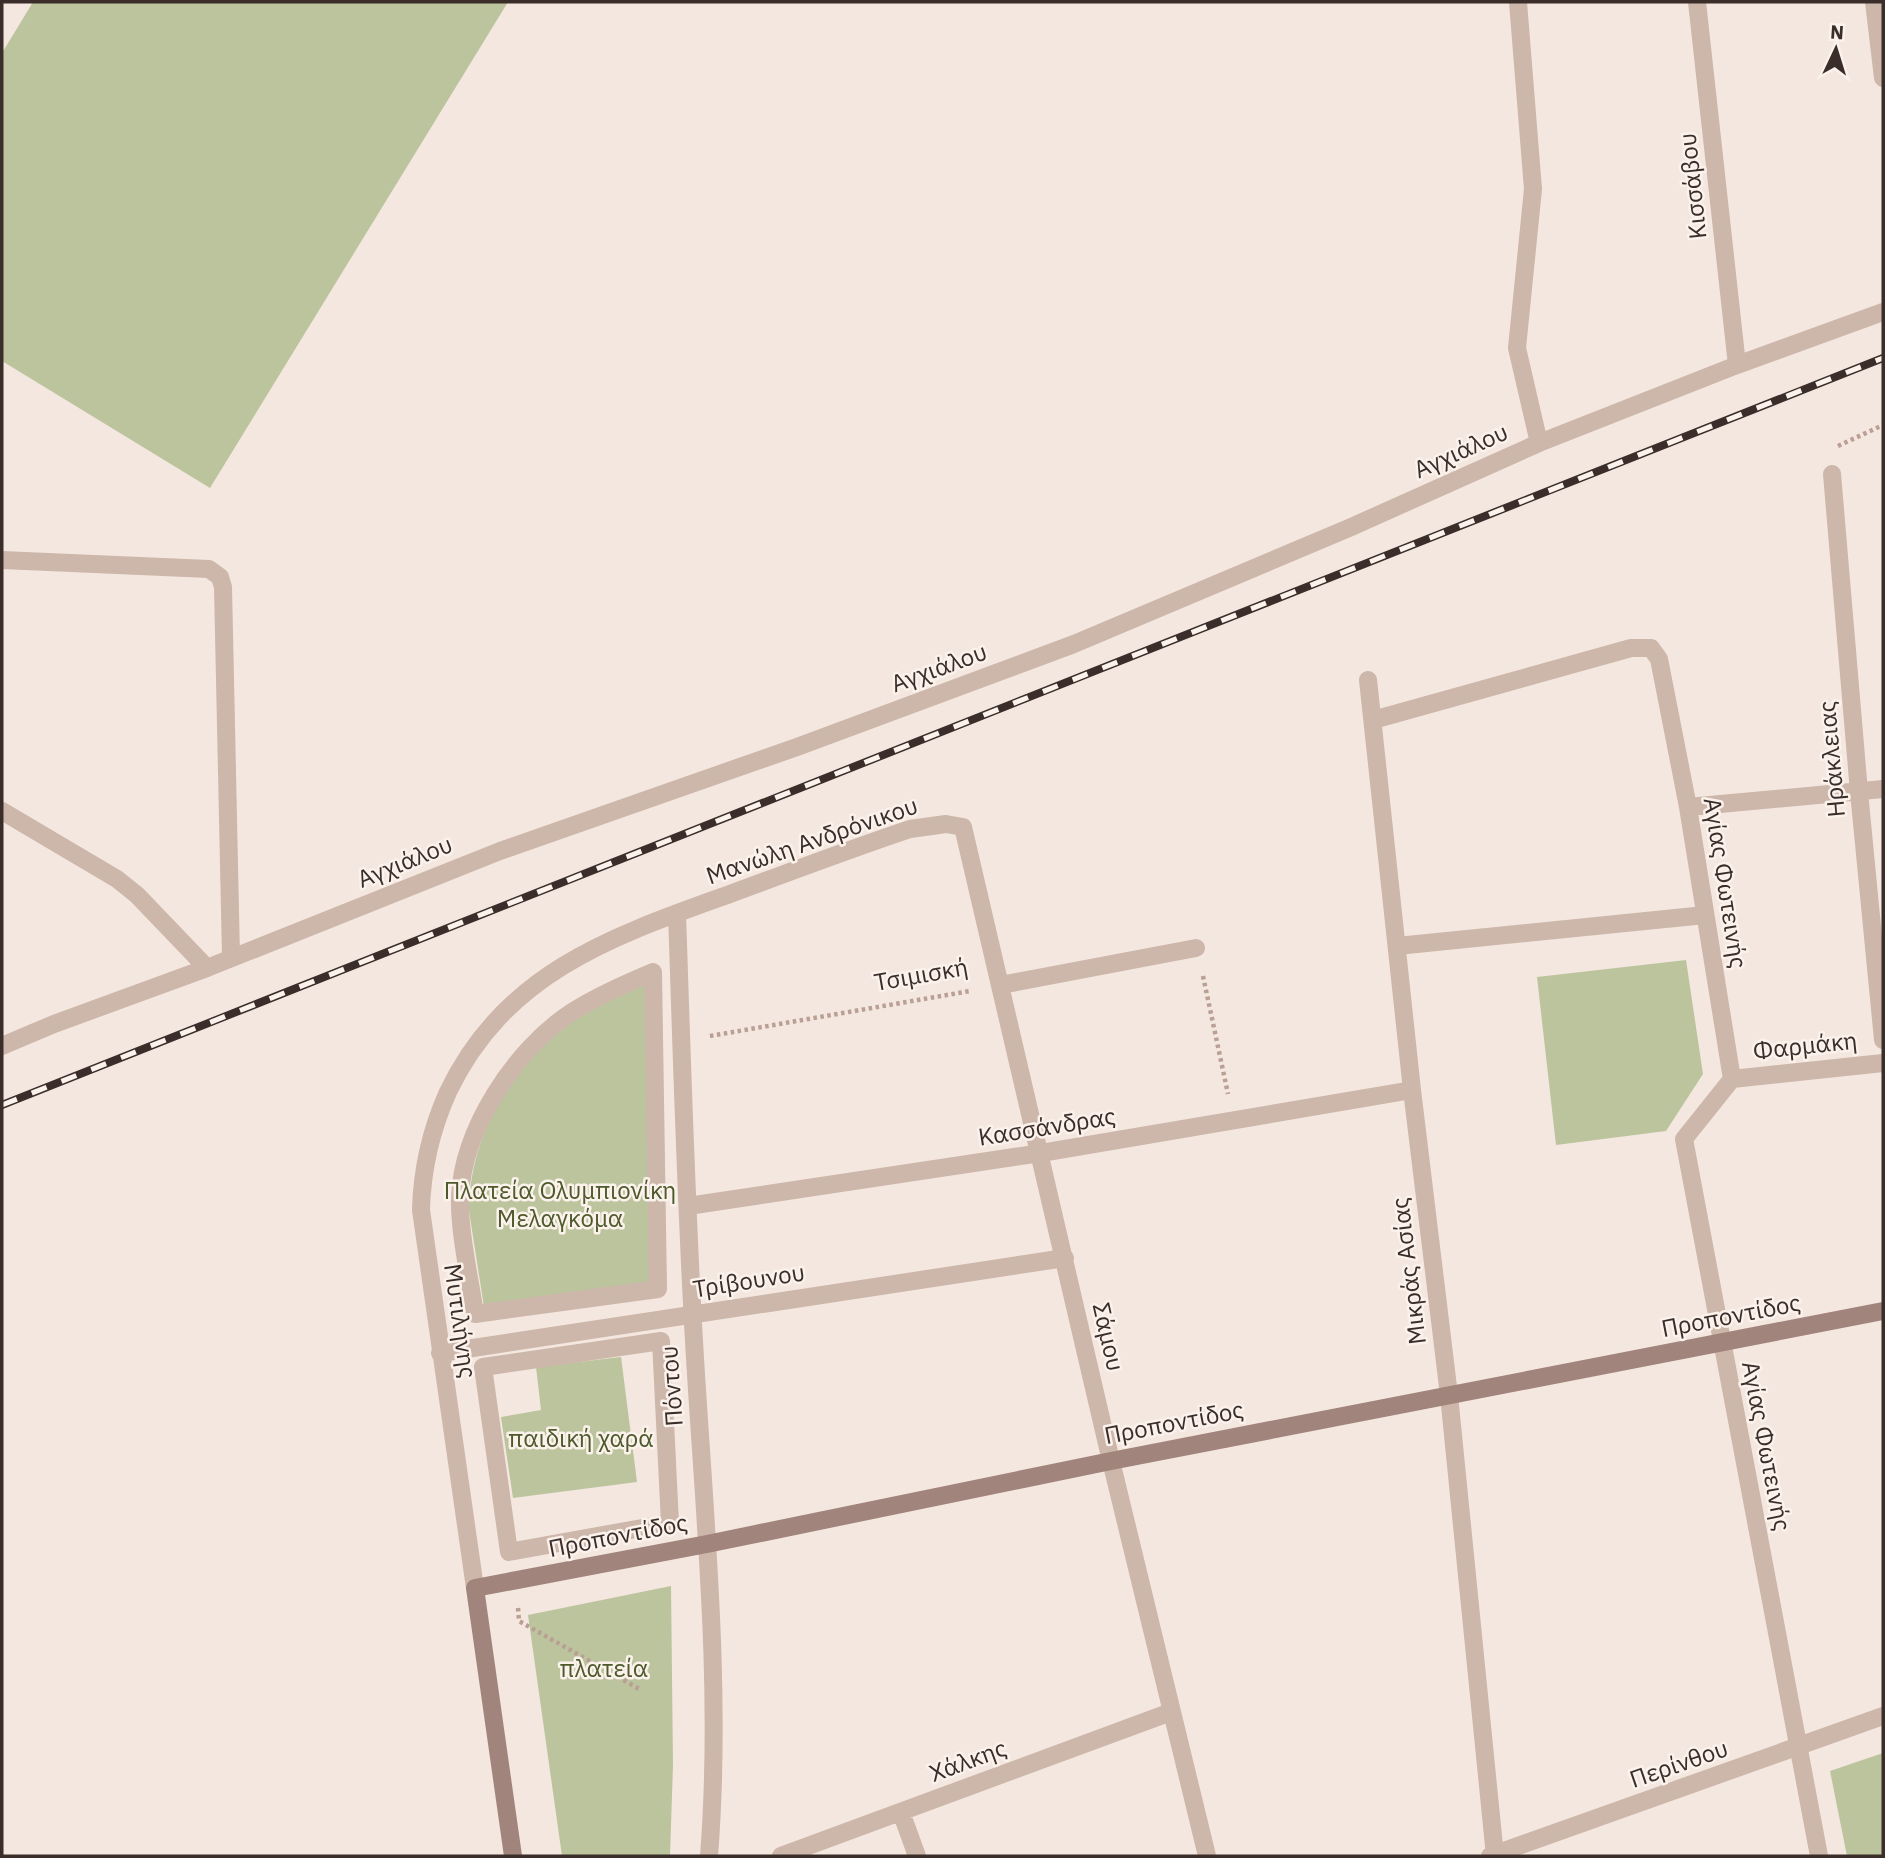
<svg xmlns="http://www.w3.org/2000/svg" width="1885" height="1858" font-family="'IBM Plex Sans',sans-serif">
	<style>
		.green { fill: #bcc49e }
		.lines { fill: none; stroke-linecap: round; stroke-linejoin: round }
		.path { stroke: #b99f94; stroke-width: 4.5; stroke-dasharray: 3.5 3.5; stroke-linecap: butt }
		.street { stroke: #cdb6aa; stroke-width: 18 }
		.secondary { stroke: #a1847b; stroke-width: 18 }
		.rail-casing { stroke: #3a2d2a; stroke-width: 8 }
		.rail { stroke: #fbf2ec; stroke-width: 5; stroke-dasharray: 16; stroke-linecap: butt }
		.labels { text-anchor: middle; stroke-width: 5; stroke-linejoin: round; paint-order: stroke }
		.street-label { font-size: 24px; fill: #3a2d2a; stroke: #fbf2ec }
		.park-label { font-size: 24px; fill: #4e5a2c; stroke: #fbf2ec }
	</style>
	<rect width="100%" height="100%" fill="#f4e7df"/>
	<path class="green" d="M33,2H508L210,488L2,361V53Z
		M1686,960L1703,1074L1666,1131L1556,1145L1537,977Z
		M647,982L652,1284L484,1307L469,1211C469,1139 509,1068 566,1026C591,1007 620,995 647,982Z
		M621,1357L637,1482L513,1498L501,1417L541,1410L536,1367Z
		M671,1586L673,1765L670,1856H562L528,1615Z
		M1883,1753V1856H1847L1830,1771Z"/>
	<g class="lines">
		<path class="path" d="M1838,446L1883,425
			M1203,976L1228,1094
			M710,1036L970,991
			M518,1608L519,1621L641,1690"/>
		<path class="street" d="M1518,2L1533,189L1517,348L1539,443
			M1697,2L1737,365
			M1874,2L1883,78
			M1832,474L1859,792L1883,1040
			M2,560L209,569L220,577L223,587L231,957
			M1368,680L1412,1090L1449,1395L1495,1856
			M1373,720L1631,648H1651L1659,659L1688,807L1732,1079L1684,1139L1819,1856
			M1688,807L1883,789
			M2,811L117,879L137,895L207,968
			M677,913C682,1061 686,1210 695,1358C705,1524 722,1691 709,1856
			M1397,946L1705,915
			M653,972L658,1289L475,1314C470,1280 459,1231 460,1198C462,1130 515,1049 572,1012C597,996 625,984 653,972Z
			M1001,985L1196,948
			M2,1046L54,1024L207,968L500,851L797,747L1074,644L1349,528L1539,443L1737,365L1883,312
			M1732,1079L1883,1063
			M688,1206L1041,1153L1412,1090
			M661,1341L670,1523L509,1552L483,1367Z
			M440,1353L1065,1258
			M475,1588L421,1210C422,1169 431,1130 448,1092C505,972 613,936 730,894C790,872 850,849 910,829L946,824L963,827L1111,1461L1207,1856
			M901,1812L917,1856
			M781,1856L1171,1712
			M1490,1856L1883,1716"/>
		<path class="secondary" d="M513,1856L475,1588L707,1544L1111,1461L1883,1311"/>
		<defs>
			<path id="rail" d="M2,1105L1883,358"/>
		</defs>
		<use href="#rail" class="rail-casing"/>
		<use href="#rail" class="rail"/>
	</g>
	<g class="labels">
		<g class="street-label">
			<text transform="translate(1693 186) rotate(-96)" y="8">Κισσάβου</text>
			<text transform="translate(1461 451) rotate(-24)" y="8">Αγχιάλου</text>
			<text transform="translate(939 668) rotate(-20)" y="8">Αγχιάλου</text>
			<text transform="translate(1832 759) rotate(-95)" y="8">Ηράκλειας</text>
			<text transform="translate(812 841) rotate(-19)" y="8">Μανώλη Ανδρόνικου</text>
			<text transform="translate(405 862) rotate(-22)" y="8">Αγχιάλου</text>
			<text transform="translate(1725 883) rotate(81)" y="8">Αγίας Φωτεινής</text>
			<text transform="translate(921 975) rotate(-10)" y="8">Τσιμισκή</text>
			<text transform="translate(1805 1046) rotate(-6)" y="8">Φαρμάκη</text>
			<text transform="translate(1047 1127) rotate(-9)" y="8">Κασσάνδρας</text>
			<text transform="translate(1409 1271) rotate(-97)" y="8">Μικράς Ασίας</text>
			<text transform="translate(749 1281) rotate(-9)" y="8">Τρίβουνου</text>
			<text transform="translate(1731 1316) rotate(-11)" y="8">Προποντίδος</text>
			<text transform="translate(460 1321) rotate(82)" y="8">Μυτιλήνης</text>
			<text transform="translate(1108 1337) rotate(77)" y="8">Σάμου</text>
			<text transform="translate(672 1386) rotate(-94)" y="8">Πόντου</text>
			<text transform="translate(1174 1423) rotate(-11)" y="8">Προποντίδος</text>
			<text transform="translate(1766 1446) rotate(79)" y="8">Αγίας Φωτεινής</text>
			<text transform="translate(618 1536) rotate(-11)" y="8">Προποντίδος</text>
			<text transform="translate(968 1761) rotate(-20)" y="8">Χάλκης</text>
			<text transform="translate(1679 1764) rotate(-19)" y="8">Περίνθου</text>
		</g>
		<g class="park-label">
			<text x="560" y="1199">Πλατεία Ολυμπιονίκη<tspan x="560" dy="28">Μελαγκόμα</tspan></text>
			<text x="581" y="1447">παιδική χαρά</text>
			<text x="604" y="1677">πλατεία</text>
		</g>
	</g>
	<rect width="1885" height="1858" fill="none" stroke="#3a2d2a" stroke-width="7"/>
	<g transform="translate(1836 49) rotate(4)" stroke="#fbf2ec" stroke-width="5" paint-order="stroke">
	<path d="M0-5L12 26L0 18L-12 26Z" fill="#3a2d2a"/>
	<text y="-10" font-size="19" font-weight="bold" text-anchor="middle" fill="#3a2d2a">N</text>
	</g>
</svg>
